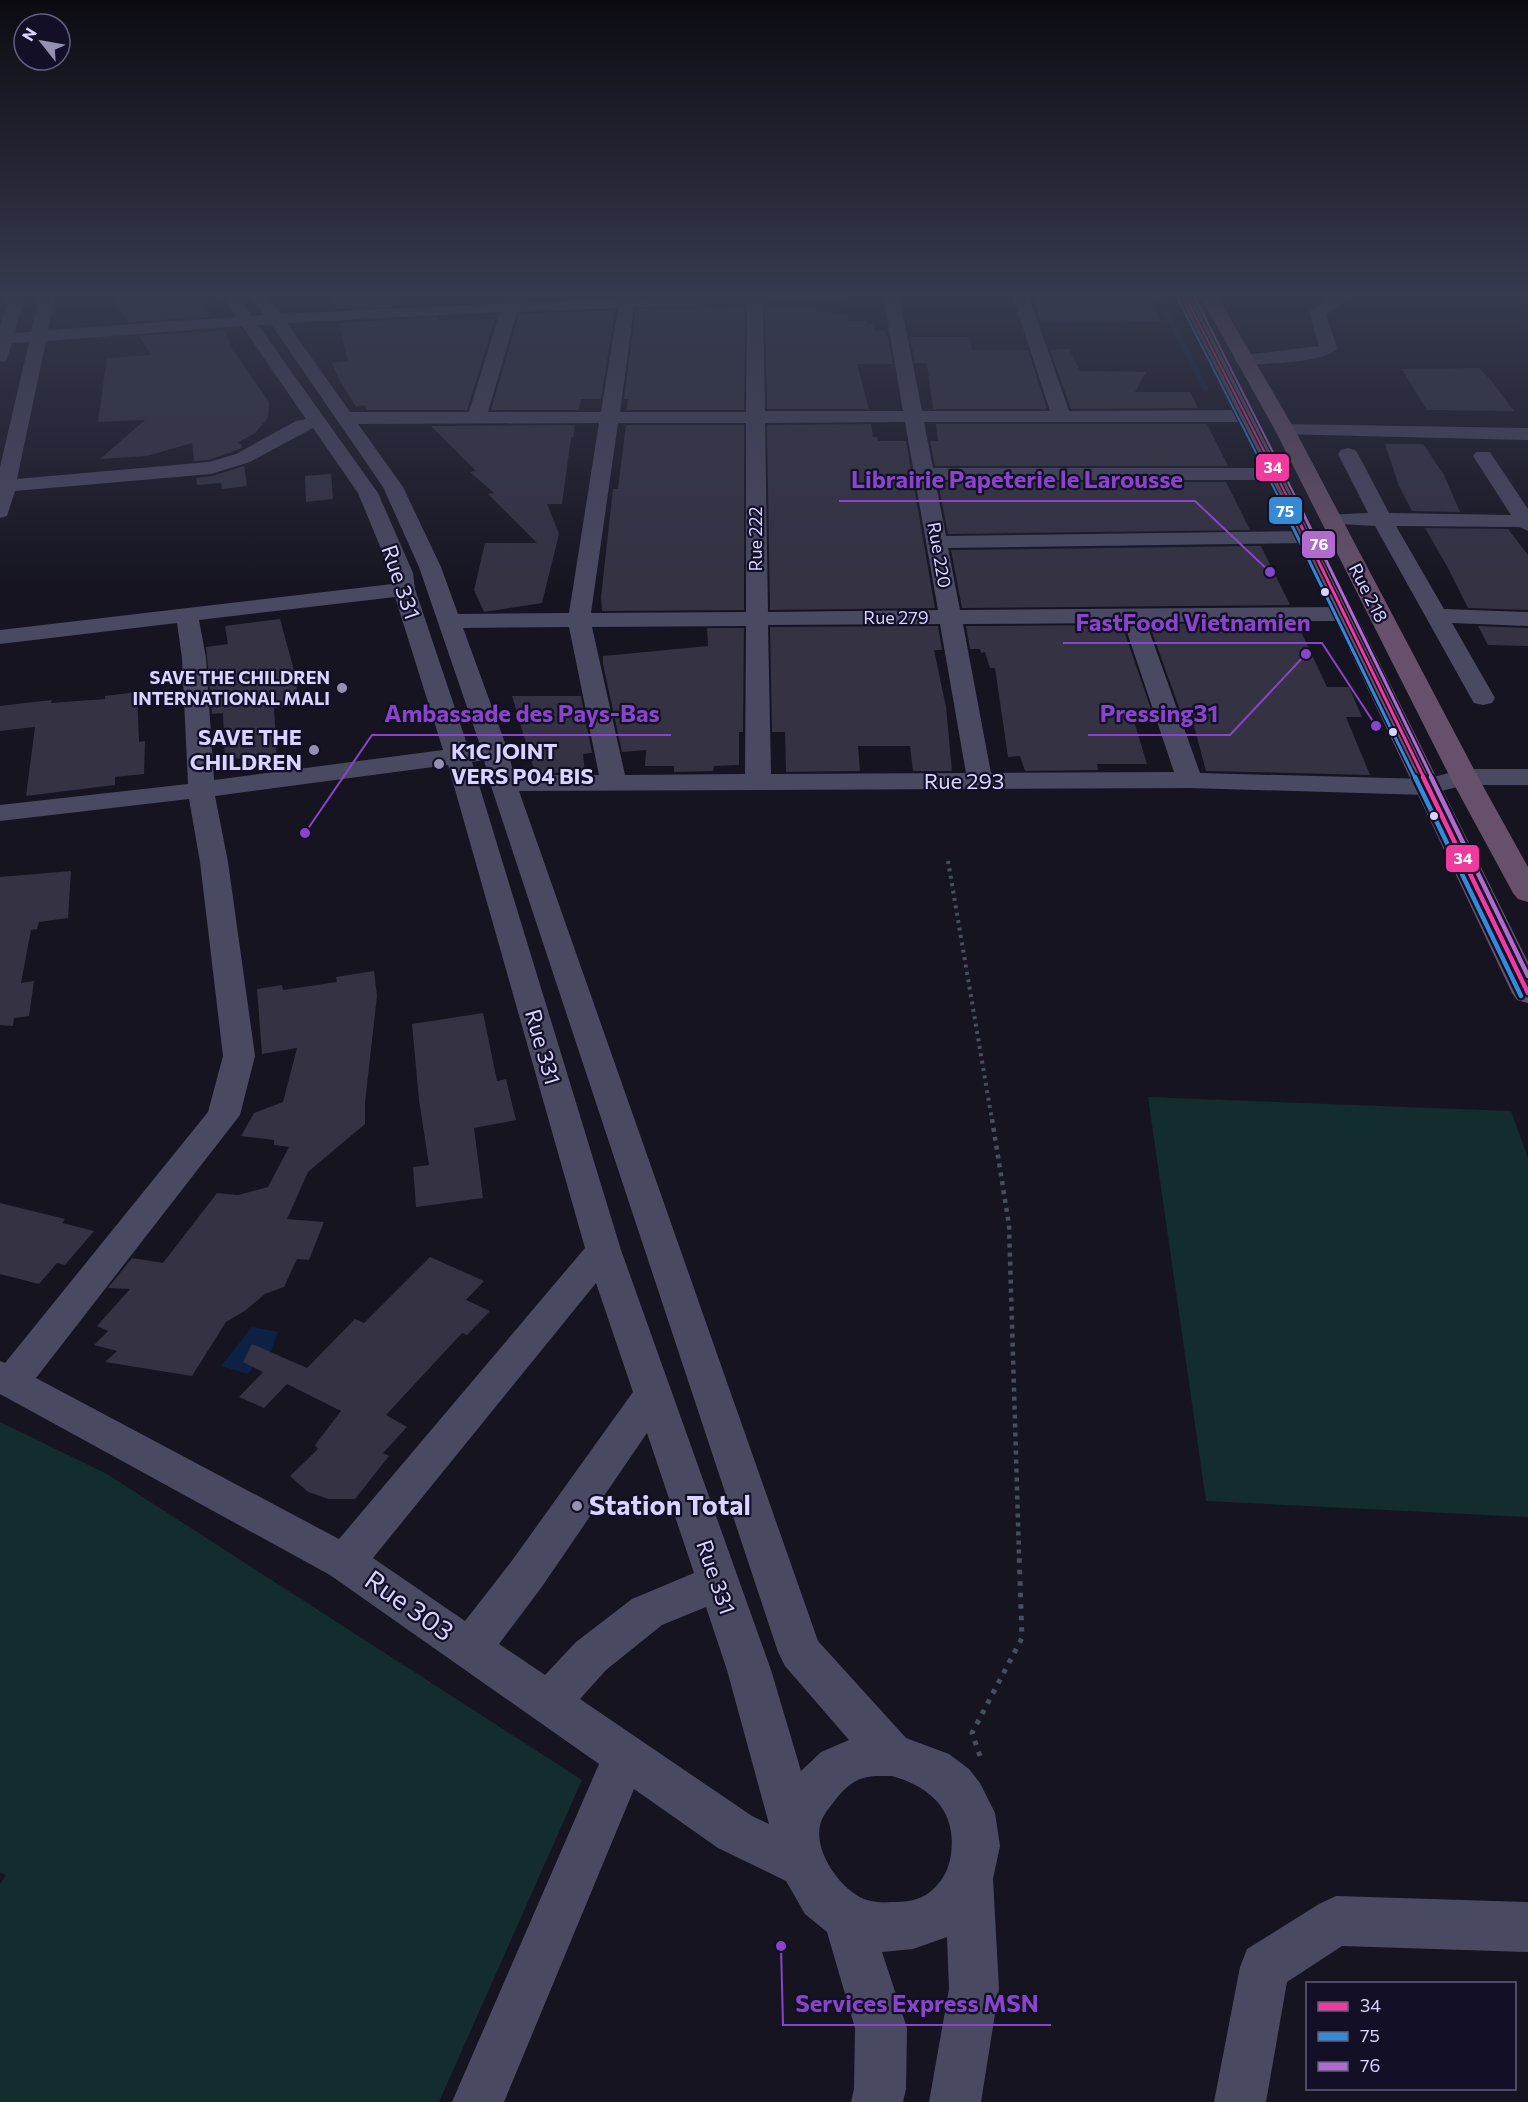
<svg xmlns="http://www.w3.org/2000/svg" width="1528" height="2102" font-family="Commissioner,sans-serif">
	<style>
		.green { fill: #132c2d }
		.water { fill: #0d2144 }
		.lines { fill: none; stroke-linecap: round; stroke-linejoin: round }
		.stream { stroke: #0d2144; stroke-width: 5 }
		.building { fill: #343243 }
		.path-far2 { stroke: #44505f; stroke-width: 4; stroke-dasharray: 3 4.5; stroke-linecap: butt }
		.path-far1 { stroke: #44505f; stroke-width: 4.5; stroke-dasharray: 4 5; stroke-linecap: butt }
		.path { stroke: #44505f; stroke-width: 5; stroke-dasharray: 4.5 7; stroke-linecap: butt }
		.minor { fill: #4a4962; fill-rule: evenodd }
		.highway { fill: #67516a; fill-rule: evenodd }
		.bus-1-far2-casing { stroke: #130f26; stroke-width: 4.5 }
		.bus-1-far1-casing { stroke: #130f26; stroke-width: 6 }
		.bus-1-casing { stroke: #130f26; stroke-width: 9 }
		.bus-2-far2-casing { stroke: #130f26; stroke-width: 4.5 }
		.bus-2-far1-casing { stroke: #130f26; stroke-width: 6 }
		.bus-2-casing { stroke: #130f26; stroke-width: 9 }
		.bus-3-far2-casing { stroke: #130f26; stroke-width: 4.5 }
		.bus-3-far1-casing { stroke: #130f26; stroke-width: 6 }
		.bus-3-casing { stroke: #130f26; stroke-width: 9 }
		.bus-1-far2 { stroke: #f13a9d; stroke-width: 2 }
		.bus-1-far1 { stroke: #f13a9d; stroke-width: 3 }
		.bus-1 { stroke: #f13a9d; stroke-width: 4.5 }
		.bus-2-far2 { stroke: #338bd7; stroke-width: 2 }
		.bus-2-far1 { stroke: #338bd7; stroke-width: 3 }
		.bus-2 { stroke: #338bd7; stroke-width: 4.5 }
		.bus-3-far2 { stroke: #b06ccc; stroke-width: 2 }
		.bus-3-far1 { stroke: #b06ccc; stroke-width: 3 }
		.bus-3 { stroke: #b06ccc; stroke-width: 4.5 }
		.bus-dot { fill: #d9d4ff; stroke: #130f26; stroke-width: 2 }
		.poi-dot { fill: #9591b1; stroke: #130f26; stroke-width: 2 }
		.labels { text-anchor: middle; stroke-width: 4.5; stroke-linejoin: round; paint-order: stroke }
		.far-street-label { font-size: 18px; fill: #d9d4ff; stroke: #130f26 }
		.far-poi-label { font-size: 18px; font-weight: bold; fill: #d9d4ff; stroke: #130f26; text-anchor: end }
		.street-label { font-size: 22px; fill: #d9d4ff; stroke: #130f26 }
		.poi-label { font-size: 22px; font-weight: bold; fill: #d9d4ff; stroke: #130f26; text-anchor: end }
		.near-poi-label { font-size: 27px; font-weight: bold; fill: #d9d4ff; stroke: #130f26; text-anchor: start }
		.near-street-label { font-size: 27px; fill: #d9d4ff; stroke: #130f26 }
		.leader { fill: none; stroke: #8945c9; stroke-width: 2 }
		.callout-dot { fill: #8945c9; stroke: #130f26; stroke-width: 2 }
		.callout-label { font-size: 24px; text-anchor: middle; font-weight: bold; fill: #8945c9; stroke: #130f26; stroke-width: 4.5; stroke-linejoin: round; paint-order: stroke }
		.line-badge { stroke: #130f26; stroke-width: 2 }
		.badge-label { font-size: 16px; text-anchor: middle; font-weight: bold; fill: #fff }
	</style>
	<rect width="100%" height="100%" fill="#161421"/>
	<path class="green" d="M1148,1097L1511,1111L1528,1158V1517L1206,1501Z
		M0,1422L107,1474L582,1780L439,2102H0V1884L6,1875L0,1872Z"/>
	<path class="water" d="M252,1327L278,1332L271,1351L263,1352L248,1374L221,1366Z"/>
	<g class="lines">
		<path class="stream" d="M1157,294L1205,388"/>
	</g>
	<path class="building" d="M110,294H195L210,314H216L217,316L129,322Z
		M333,294H399L400,306L336,309Z
		M506,294H613L506,301Z
		M1033,294H1147L1161,322L1041,323Z
		M739,306H745L744,410H627L628,399H624L636,309Z
		M765,306H817V312L834,311L835,314H847L849,321H866L867,324H873L875,331L884,330L888,338L893,364H857L869,409H767Z
		M615,310L601,399H581L579,410H491L519,314Z
		M438,317V320L495,319L467,410H367L364,405L356,407L339,379L332,363L348,361L339,323Z
		M224,330L234,352L269,402L268,418L255,433L237,443L241,444L242,448L209,460L194,461L192,443L147,456L100,459L145,420L98,422L107,358L152,355L139,336Z
		M910,337H970L972,350H1028L1047,409H933L927,363H915Z
		M1069,349L1080,371L1146,372L1135,392H1190L1198,408L1071,409L1050,350Z
		M1479,368L1493,383L1514,411L1427,410L1402,369Z
		M871,424L873,437H877L878,441H906L935,608L770,610L767,425Z
		M936,424H1207L1228,466H935L930,441H938Z
		M575,425L573,437H571L562,504H547L559,534L542,603L484,612L474,590L485,543H537L488,494L494,493L470,472L476,471L431,426Z
		M626,425H744V610L602,611L601,597L613,489H618Z
		M1385,444H1423L1444,475L1460,512L1412,511L1399,486Z
		M244,466L247,486L222,489L221,483L197,485L196,478L212,476Z
		M331,474L333,499L306,502L305,476Z
		M938,482H1226L1250,530L948,534Z
		M1425,528L1508,529L1528,555V610L1468,608L1448,568Z
		M1258,546H1261L1290,605L962,608L951,550Z
		M280,619L295,674L299,705L274,708L277,761L244,765V758L225,760L223,713L212,714L206,647L228,644L225,626Z
		M1297,623L1327,687H1349L1362,717H1346L1370,775L1206,771L1190,711L1180,710L1149,624Z
		M1122,625L1151,709L1130,708L1147,764H1097L1098,770L1025,771L1020,756L1008,757L995,668H990L985,652L981,653L980,649H970L966,626Z
		M938,626L942,650H934L946,707L952,771H913L910,746H858L860,771L786,772L785,732H772L770,627Z
		M1478,626L1528,628V646L1488,645Z
		M707,628H744L743,732H739V765L714,766L713,771L674,772V766H645L646,750L622,752L603,664V656L708,646Z
		M137,692L139,742L145,741L144,774L115,777V785L26,796L35,727L0,731V706L52,700L51,703L105,699V696Z
		M512,696H581L592,753L583,754L585,773H535Z
		M71,871L68,918L39,922L37,929L31,930L21,983L34,981L29,1016L14,1018L13,1026L0,1025V877Z
		M374,971L377,996L365,1103V1124L308,1172L287,1219L324,1222L309,1260L297,1259L284,1287L265,1294L246,1310L226,1322L192,1376L105,1362L117,1351L94,1345L108,1331L97,1326L130,1289L108,1288L132,1258L163,1263L217,1193L238,1195L268,1187L289,1147L274,1145V1140L241,1136L254,1113L283,1102L297,1048L262,1054L257,989L282,985L283,990L337,982L336,977Z
		M483,1013L497,1081L506,1079L516,1120L474,1128L483,1198L416,1207L413,1167L429,1165L419,1100L412,1024Z
		M0,1203L65,1219L62,1223L94,1231L65,1265L57,1263L39,1284L0,1274Z
		M430,1257L484,1281L466,1300L490,1311L467,1335L462,1333L386,1415L407,1427L383,1453L389,1456L355,1499H329L308,1492L290,1476L318,1449L315,1445L341,1411L287,1384L264,1408L239,1397L263,1372L243,1362L252,1344L307,1368L355,1319L364,1323Z"/>
	<g class="lines">
		<path class="path-far2" d="M948,861L992,1120"/>
		<path class="path-far1" d="M992,1119L1009,1225L1019,1554"/>
		<path class="path" d="M980,1756L972,1733L1022,1638L1019,1552"/>
		<path class="minor" d="M9,294H25L15,333L31,332L40,294H56L48,330L236,317L220,294H236L252,316L264,315L250,294H266L280,314L619,298L620,294H636V297L711,294H852L844,299L763,302L765,411H903L883,294H899L922,411H1050L1012,294H1028L1069,411L1245,410L1252,412L1254,416L1252,420L1245,422H924L933,468H1276L1283,470L1286,474L1283,478L1276,480H935L946,536L1306,531L1313,533L1317,537L1313,541L1306,543L948,548L960,610L1343,607L1351,609L1354,614L1351,619L1343,621L1146,622L1200,773L1426,779L1464,769H1528V785H1465L1426,795L1190,788L519,791L818,1641L906,1738L949,1754L969,1769L980,1783L995,1813L1000,1846L993,1879L999,1989L981,2102H929L949,1989L947,1937L913,1949L882,1952L907,2028L906,2089L903,2102H851L854,2089L855,2028L827,1932L805,1914L786,1881L718,1848L634,1789L504,2102H452L599,1764L330,1575L0,1394V1361L5,1363L208,1112L223,1056L200,862L189,799L0,821V805L188,784L182,658L177,623L0,644V630L392,584L391,573L358,493L313,428L250,462L211,474L15,491L7,516L0,518V467L29,342L12,343L6,361L0,362V326ZM747,303L746,412H620L634,307ZM618,308L601,412H488L517,312ZM500,312L469,412H350L287,323ZM271,324L383,487L419,567L480,745L468,747L415,589L413,573L378,493L258,325ZM242,326L306,419L296,421L236,454L209,462L17,479L46,341ZM905,422L938,610L768,612L765,423ZM599,423L569,613L458,614L441,567L403,487L358,424ZM618,423H746V612L591,613ZM395,597L443,750L214,780L206,658L199,620ZM1124,623L1174,772L991,773L963,624ZM940,624L966,773L771,774L768,625ZM746,626L745,774L625,775L592,627ZM569,627L599,775H514L508,751L463,628ZM484,760L490,783L778,1652L785,1666L849,1740L821,1752L801,1771L771,1670L621,1250L472,762ZM448,765L585,1248L339,1539L36,1378L240,1115L255,1056L228,862L215,796ZM596,1283L633,1392L511,1562L465,1621L373,1558ZM647,1433L694,1573L632,1599L576,1642L545,1675L499,1644L541,1588ZM706,1607L727,1670L769,1824L752,1816L580,1699L606,1670L662,1625ZM892,1776C931,1787 957,1811 951,1854C949,1870 942,1882 930,1892C919,1901 905,1902 891,1902C883,1903 872,1902 864,1899C841,1890 814,1852 820,1826C821,1818 828,1809 833,1803C840,1793 850,1783 860,1779C870,1775 882,1776 892,1776Z
			M1335,294H1355L1326,314L1337,348C1325,364 1264,363 1244,365L1238,364L1235,360L1238,356L1244,355L1319,346L1309,312Z
			M1285,424L1528,428V440L1278,434L1276,430L1278,426Z
			M1348,448L1355,450L1358,454L1389,513L1511,515L1473,456L1476,452H1490L1528,509V531L1519,527L1396,526L1444,609L1528,612V626L1452,623L1495,698L1492,703L1483,705L1474,703L1471,698L1375,526L1324,523L1321,519L1324,515L1368,513L1338,454L1341,450Z
			M1336,1896L1528,1902V1952L1342,1946L1287,1982L1266,2102H1214L1240,1967L1247,1949L1319,1904Z"/>
		<path class="highway" d="M1176,294H1193L1286,474L1528,962V1003L1517,1000L1512,993L1266,474Z
			M1199,294H1216L1295,430L1478,777L1528,867V902L1518,899L1513,893L1450,777L1275,430Z"/>
		<defs>
			<path id="bus-1-far2" d="M1184,294L1293,508"/>
			<path id="bus-1-far1" d="M1292,507L1424,778"/>
			<path id="bus-1" d="M1423,777L1528,993"/>
			<path id="bus-2-far2" d="M1177,297L1284,508"/>
			<path id="bus-2-far1" d="M1283,507L1415,778"/>
			<path id="bus-2" d="M1415,777L1521,996"/>
			<path id="bus-3-far2" d="M1193,294L1301,508"/>
			<path id="bus-3-far1" d="M1300,507L1432,778"/>
			<path id="bus-3" d="M1431,777L1528,976"/>
		</defs>
		<use href="#bus-1-far2" class="bus-1-far2-casing"/>
		<use href="#bus-1-far1" class="bus-1-far1-casing"/>
		<use href="#bus-1" class="bus-1-casing"/>
		<use href="#bus-2-far2" class="bus-2-far2-casing"/>
		<use href="#bus-2-far1" class="bus-2-far1-casing"/>
		<use href="#bus-2" class="bus-2-casing"/>
		<use href="#bus-3-far2" class="bus-3-far2-casing"/>
		<use href="#bus-3-far1" class="bus-3-far1-casing"/>
		<use href="#bus-3" class="bus-3-casing"/>
		<use href="#bus-1-far2" class="bus-1-far2"/>
		<use href="#bus-1-far1" class="bus-1-far1"/>
		<use href="#bus-1" class="bus-1"/>
		<use href="#bus-2-far2" class="bus-2-far2"/>
		<use href="#bus-2-far1" class="bus-2-far1"/>
		<use href="#bus-2" class="bus-2"/>
		<use href="#bus-3-far2" class="bus-3-far2"/>
		<use href="#bus-3-far1" class="bus-3-far1"/>
		<use href="#bus-3" class="bus-3"/>
	</g>
	<linearGradient id="sky" x2="0" y2="1"><stop stop-color="#0c0b12"/><stop offset="0.5" stop-color="#363a4e"/><stop offset="1" stop-color="#363a4e" stop-opacity="0"/></linearGradient>
	<rect width="1528" height="589" fill="url(#sky)"/>
	<g class="bus-dot">
		<circle cx="1325" cy="592" r="5"/>
		<circle cx="1393" cy="732" r="5"/>
		<circle cx="1434" cy="816" r="5"/>
	</g>
	<g class="poi-dot">
		<circle cx="342" cy="688" r="6"/>
		<circle cx="314" cy="750" r="6"/>
		<circle cx="439" cy="764" r="6"/>
		<circle cx="577" cy="1506" r="6"/>
	</g>
	<g class="labels">
		<g class="far-street-label">
			<text transform="translate(756 539) rotate(-90)" y="6">Rue 222</text>
			<text transform="translate(939 555) rotate(80)" y="6">Rue 220</text>
			<text transform="translate(1368 593) rotate(63)" y="6">Rue 218</text>
			<text x="896" y="624">Rue 279</text>
		</g>
		<g class="far-poi-label">
			<text x="330" y="684">SAVE THE CHILDREN<tspan x="330" dy="21">INTERNATIONAL MALI</tspan></text>
		</g>
		<g class="street-label">
			<text transform="translate(401 582) rotate(71)" y="8">Rue 331</text>
			<text x="964" y="789">Rue 293</text>
			<text transform="translate(543 1047) rotate(74)" y="8">Rue 331</text>
			<text transform="translate(716 1577) rotate(71)" y="8">Rue 331</text>
		</g>
		<g class="poi-label">
			<text x="302" y="745">SAVE THE<tspan x="302" dy="25">CHILDREN</tspan></text>
			<text x="451" y="759" text-anchor="start">K1C JOINT<tspan x="451" dy="25">VERS P04 BIS</tspan></text>
		</g>
		<g class="near-poi-label">
			<text x="589" y="1515">Station Total</text>
		</g>
		<g class="near-street-label">
			<text transform="translate(409 1606) rotate(35)" y="9">Rue 303</text>
		</g>
	</g>
	<path class="leader" d="M1270 572L1195 501H839M1376 726L1322 643H1063M1306 654L1230 735H1088M305 833L372 735H671M781 1946L783 2025H1051"/>
	<g class="callout-dot">
		<circle cx="1270" cy="572" r="6"/>
		<circle cx="1376" cy="726" r="6"/>
		<circle cx="1306" cy="654" r="6"/>
		<circle cx="305" cy="833" r="6"/>
		<circle cx="781" cy="1946" r="6"/>
	</g>
	<g class="callout-label">
		<text x="1017" y="488">Librairie Papeterie le Larousse</text>
		<text x="1193" y="631">FastFood Vietnamien</text>
		<text x="1159" y="722">Pressing31</text>
		<text x="522" y="722">Ambassade des Pays-Bas</text>
		<text x="917" y="2012">Services Express MSN</text>
	</g>
	<g class="line-badge">
		<rect x="1255" y="453" width="35" height="29" rx="6" fill="#f13a9d"/>
		<rect x="1268" y="496" width="35" height="29" rx="6" fill="#338bd7"/>
		<rect x="1301" y="530" width="35" height="29" rx="6" fill="#b06ccc"/>
		<rect x="1445" y="844" width="35" height="29" rx="6" fill="#f13a9d"/>
	</g>
	<g class="badge-label">
		<text x="1273" y="473">34</text>
		<text x="1285" y="517">75</text>
		<text x="1319" y="550">76</text>
		<text x="1463" y="864">34</text>
	</g>
	<rect x="1306" y="1982" width="210" height="108" fill="#130f26" stroke="#625e7d" stroke-width="1.5"/>
	<rect x="1318" y="2002" width="30" height="9" fill="#f13a9d" stroke="#625e7d" stroke-width="1.5"/>
	<text x="1360" y="2012" font-size="18" fill="#d9d4ff">34</text>
	<rect x="1318" y="2032" width="30" height="9" fill="#338bd7" stroke="#625e7d" stroke-width="1.5"/>
	<text x="1360" y="2042" font-size="18" fill="#d9d4ff">75</text>
	<rect x="1318" y="2062" width="30" height="9" fill="#b06ccc" stroke="#625e7d" stroke-width="1.5"/>
	<text x="1360" y="2072" font-size="18" fill="#d9d4ff">76</text>
	<g transform="translate(42 42) rotate(301)"><circle r="28" fill="#130f26" stroke="#625e7d" stroke-width="1.5"/>
	<path d="M0-4.5L10 22L0 15L-10 22Z" fill="#9591b1"/>
	<text y="-9" font-size="16" font-weight="bold" text-anchor="middle" fill="#d9d4ff">N</text>
	</g>
</svg>
